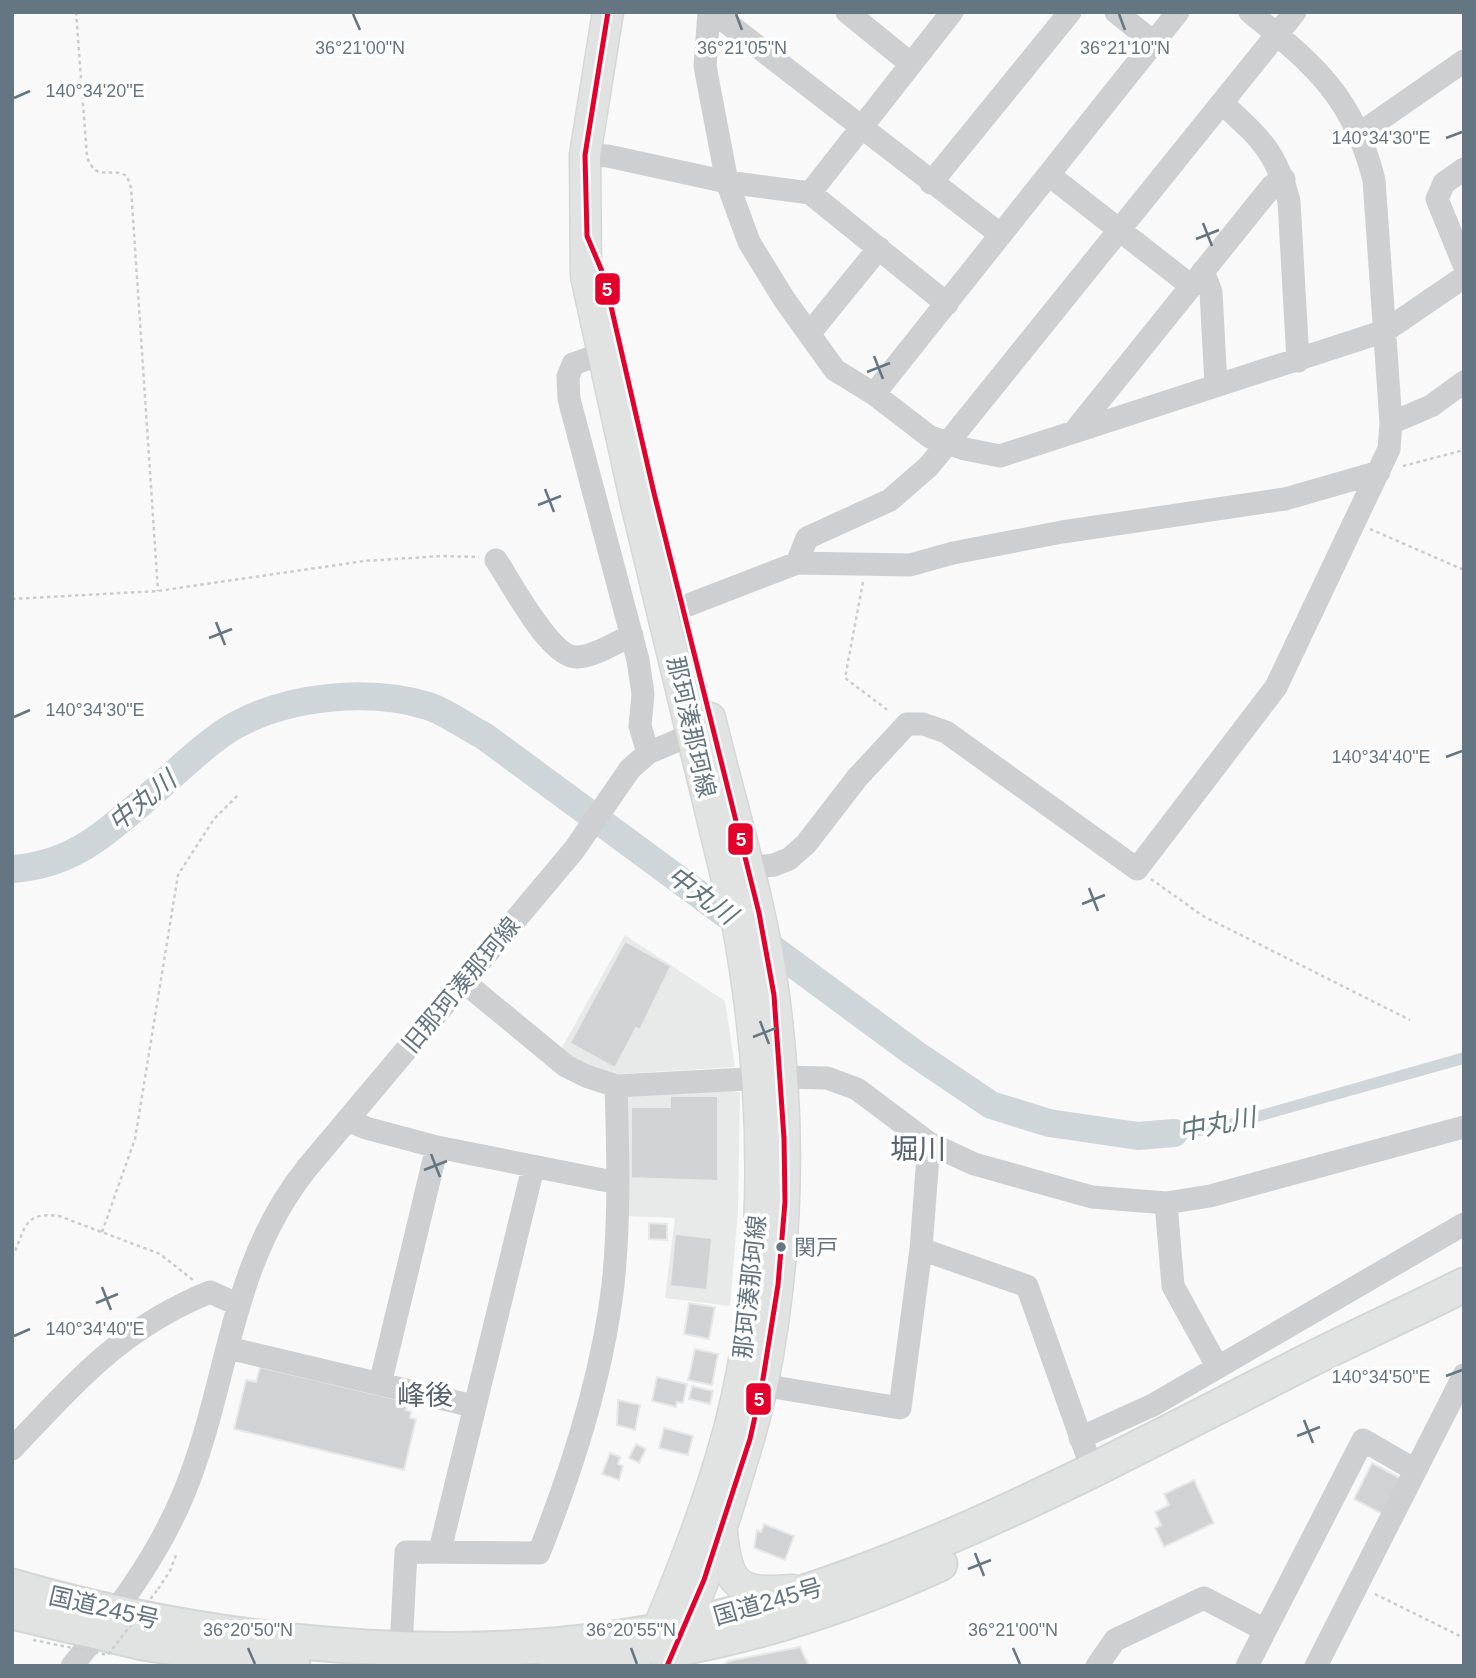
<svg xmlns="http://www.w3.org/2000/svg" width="1476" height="1678" font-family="Helvetica,'Noto Sans JP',sans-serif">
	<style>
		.built { fill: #e8e9e9 }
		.water { fill: #ced6d9 }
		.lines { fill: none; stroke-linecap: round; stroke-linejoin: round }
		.river { stroke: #ced6d9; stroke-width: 28 }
		.building { fill: #d0d2d3; stroke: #e8e8e8; stroke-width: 2 }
		.major-casing { stroke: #d5d6d7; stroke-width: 33 }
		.highway-casing { stroke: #d5d6d6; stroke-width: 37 }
		.path { stroke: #cbcccd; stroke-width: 2.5; stroke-dasharray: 3.5 3.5; stroke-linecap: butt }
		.minor { stroke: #cecfd0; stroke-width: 23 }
		.major { stroke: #e1e2e2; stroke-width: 30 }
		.highway { stroke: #e1e2e2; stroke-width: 33 }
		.path-bridge { stroke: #cbcccd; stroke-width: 2.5; stroke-dasharray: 3.5 3.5; stroke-linecap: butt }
		.bus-1-casing { stroke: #fff; stroke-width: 10 }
		.bus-1 { stroke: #e4002b; stroke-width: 5 }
		.ticks { fill: none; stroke: #657683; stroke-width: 2.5 }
		.bus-dot { fill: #657683; stroke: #fff; stroke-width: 2.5 }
		.labels { text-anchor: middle; stroke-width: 7; stroke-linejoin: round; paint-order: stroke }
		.bus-label { font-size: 22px; fill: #657683; stroke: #fff; text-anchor: start }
		.street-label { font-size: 24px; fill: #657683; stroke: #fff }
		.water-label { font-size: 26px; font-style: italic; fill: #60757c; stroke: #fff }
		.quarter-label { font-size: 28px; fill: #57646e; stroke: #fff }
		.ticks-label { font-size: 18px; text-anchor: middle; fill: #657683; stroke: #fff; stroke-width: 7; stroke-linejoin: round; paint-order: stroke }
		.line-badge { stroke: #fff; stroke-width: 2.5 }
		.badge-label { font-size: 19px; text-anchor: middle; font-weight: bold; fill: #fff }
	</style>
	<rect width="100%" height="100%" fill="#f9f9f9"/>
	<path class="built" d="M625,935L725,1001L735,1067L602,1075L560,1051Z
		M732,1090L740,1093L738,1210L730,1306L665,1298L675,1218L625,1216V1101L631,1094Z"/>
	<path class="water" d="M1464,1052V1064L1211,1135L1137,1141L1138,1131L1211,1124Z"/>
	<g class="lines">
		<path class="river" d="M12,869C70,865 99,838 141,803C167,781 208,740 236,725C289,696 369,688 428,706C447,712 466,727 484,736L914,1053L991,1105L1049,1123L1138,1136L1174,1133"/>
	</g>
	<path class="building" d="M625,941L671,966L640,1030L636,1028L615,1068L570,1043Z
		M670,1096H718V1181L631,1178V1107H670Z
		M649,1223L667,1224V1240L649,1239Z
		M675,1234L712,1238L707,1290L670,1286Z
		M689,1303L715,1307L709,1339L684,1334Z
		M695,1349L718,1354L712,1385L688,1380Z
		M260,1367L408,1402L406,1410L411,1412L410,1418L416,1419L404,1470L234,1429L246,1380L256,1382Z
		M657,1377L687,1384L683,1403L677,1402L676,1407L652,1401Z
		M692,1386L713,1391L710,1404L689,1399Z
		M618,1400L640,1405L635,1430L617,1425Z
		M664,1428L693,1436L688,1455L659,1448Z
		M636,1444L646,1449L639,1463L629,1458Z
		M610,1453L620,1457L618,1464L623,1466L619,1480L602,1474Z
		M1372,1463L1402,1479L1384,1515L1354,1499Z
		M1194,1480L1214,1523L1164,1547L1155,1528L1161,1525L1155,1512L1169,1505L1164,1494Z
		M764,1524L794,1536L785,1560L754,1548L757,1530L761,1532Z
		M800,1647L809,1666H722L729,1661Z"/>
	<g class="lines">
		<defs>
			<path id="major" d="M608,12L585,155L586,276L635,499L736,917C768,1086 772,1266 728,1433C708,1506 680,1578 650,1647
				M722,1532C727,1586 738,1595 792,1590
				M667,1666C694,1612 713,1555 731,1498C742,1460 755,1424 762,1386C788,1258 791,1125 774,996C762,902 732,810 710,718"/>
			<path id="highway" d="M12,1586C230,1649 498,1675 720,1617C920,1565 1101,1466 1284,1373C1343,1342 1404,1315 1464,1285
				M12,1612L143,1643L293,1666
				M682,1648C772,1631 857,1602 940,1564
				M556,1666L636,1656"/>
		</defs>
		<use href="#major" class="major-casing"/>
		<use href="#highway" class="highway-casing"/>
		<path class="path" d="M76,12L87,157C97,183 108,166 127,176L131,188L158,591
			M1403,466L1464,450
			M1370,529L1464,570
			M863,582L845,678L890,712
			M12,599L158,591L364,561L442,556L479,557
			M1151,879L1203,916L1410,1020
			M102,1232L135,1139L178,875L214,819L238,795
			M12,1257C26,1231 21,1211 59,1216L160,1254L193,1280
			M158,1589L170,1571L176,1555
			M1375,1594L1464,1638"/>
		<path class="minor" d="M709,12L705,66L727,182L749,242L784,299L835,370L874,394L930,437L965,449L1000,456L1385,331L1464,277
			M713,12L1001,235
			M847,12L911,64
			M1116,12L1153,42
			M1223,104C1260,138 1276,151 1289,201L1298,361
			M1359,134L1464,61
			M585,155L608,156L727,182L810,193L947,304
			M1464,169L1444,183L1437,199L1464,265
			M1049,175L1190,285
			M931,183L1070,12
			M810,193L952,12
			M1203,271L1211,292L1216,385
			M809,334L879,248
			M601,354L573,364L568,377L569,399L638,660L643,694L640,726L648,753
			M874,394L1178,12
			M1391,423L1431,406L1464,382
			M1077,428L1272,186L1284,179
			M496,560C511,582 550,658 577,657C595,656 615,643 632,635
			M797,563L807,538L890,500L929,466L1295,12
			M683,607L797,563L910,565L953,553L1062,532L1285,499L1379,472
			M748,868L774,865L789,859L806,844L857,778L907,724H923L946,732L1137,869L1276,687L1389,449L1391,423L1374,180C1353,96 1314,65 1250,12
			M464,982L566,1066L586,1076L616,1086L781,1077L827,1078L857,1089L929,1143L974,1164L1092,1197L1166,1203L1210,1196L1464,1127
			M348,1120L366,1128L437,1147L618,1183
			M1166,1203L1173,1286L1217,1366
			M921,1249L1027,1286L1092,1469
			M228,1348L473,1406
			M380,1384L437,1147
			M762,1385L900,1408L921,1249L929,1143
			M1080,1438L1153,1405L1464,1224
			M12,1449C76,1382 121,1328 210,1292L239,1305
			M440,1550L533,1168
			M401,1648L406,1552L539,1553C573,1467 602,1377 613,1285C620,1219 618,1152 616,1086
			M72,1666C116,1612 157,1558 184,1493C230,1381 228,1267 307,1168L574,850L630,769L648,753L693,734
			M1097,1666L1115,1640L1204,1598L1265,1630
			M1247,1666L1363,1440L1415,1470
			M1316,1666L1464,1375"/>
		<use href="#major" class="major"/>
		<use href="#highway" class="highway"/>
		<path class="path-bridge" d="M33,1640L108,1655L158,1589"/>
		<defs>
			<path id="bus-1" d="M608,12L585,155L587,236L604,276L654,493L759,913L774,995L784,1138L785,1202L778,1285L762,1385L750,1439L704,1580L667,1666"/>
		</defs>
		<use href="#bus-1" class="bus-1-casing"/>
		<use href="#bus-1" class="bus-1"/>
	</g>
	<path class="ticks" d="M353,14L360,30M736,14L742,30M1119,14L1125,30M14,98L30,91M1446,138L1462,132M1203,223L1212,246M1196,239L1219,230M874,356L883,379M867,372L890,363M545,489L554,512M538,505L561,496M216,622L225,645M209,638L232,629M14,717L30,710M1446,757L1462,751M1089,888L1098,911M1082,904L1105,895M760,1021L769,1044M753,1037L776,1028M431,1154L440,1177M424,1170L447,1161M102,1287L111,1310M96,1303L118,1294M14,1336L30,1329M1446,1376L1462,1370M1304,1420L1313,1443M1297,1436L1320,1427M975,1553L984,1576M968,1569L991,1560M248,1648L255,1664M631,1648L637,1664M1013,1648L1020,1664"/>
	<circle class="bus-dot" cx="781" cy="1247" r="6"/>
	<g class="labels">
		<g class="bus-label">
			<text x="794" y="1255">関戸</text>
		</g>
		<g class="street-label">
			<text transform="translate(691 727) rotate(77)" y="8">那珂湊那珂線</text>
			<text transform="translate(461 985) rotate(-50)" y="8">旧那珂湊那珂線</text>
			<text transform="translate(750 1287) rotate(-84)" y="8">那珂湊那珂線</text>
			<text transform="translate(768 1602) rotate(-16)" y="8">国道245号</text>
			<text transform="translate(104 1608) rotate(13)" y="8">国道245号</text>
		</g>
		<g class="water-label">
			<text transform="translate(142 801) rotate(-39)" y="9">中丸川</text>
			<text transform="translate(702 895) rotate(36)" y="9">中丸川</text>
			<text transform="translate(1217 1124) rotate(-11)" y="9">中丸川</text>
		</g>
		<g class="quarter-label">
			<text x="918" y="1159">堀川</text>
			<text x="425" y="1405">峰後</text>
		</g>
	</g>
	<g class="ticks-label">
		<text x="360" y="54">36°21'00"N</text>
		<text x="742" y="54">36°21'05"N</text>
		<text x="1125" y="54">36°21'10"N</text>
		<text x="95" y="97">140°34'20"E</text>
		<text x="1381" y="144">140°34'30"E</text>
		<text x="95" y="716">140°34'30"E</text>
		<text x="1381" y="763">140°34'40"E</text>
		<text x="95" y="1335">140°34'40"E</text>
		<text x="1381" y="1383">140°34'50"E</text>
		<text x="248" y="1636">36°20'50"N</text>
		<text x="631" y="1636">36°20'55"N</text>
		<text x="1013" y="1636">36°21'00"N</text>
	</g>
	<g class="line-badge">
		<rect x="594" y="272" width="27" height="34" rx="7" fill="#e4002b"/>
		<rect x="727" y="822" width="27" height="34" rx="7" fill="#e4002b"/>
		<rect x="745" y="1382" width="27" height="34" rx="7" fill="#e4002b"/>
	</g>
	<g class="badge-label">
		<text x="607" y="296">5</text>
		<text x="741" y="846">5</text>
		<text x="759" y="1406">5</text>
	</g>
	<rect width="1476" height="1678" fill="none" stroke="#657683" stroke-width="28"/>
</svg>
